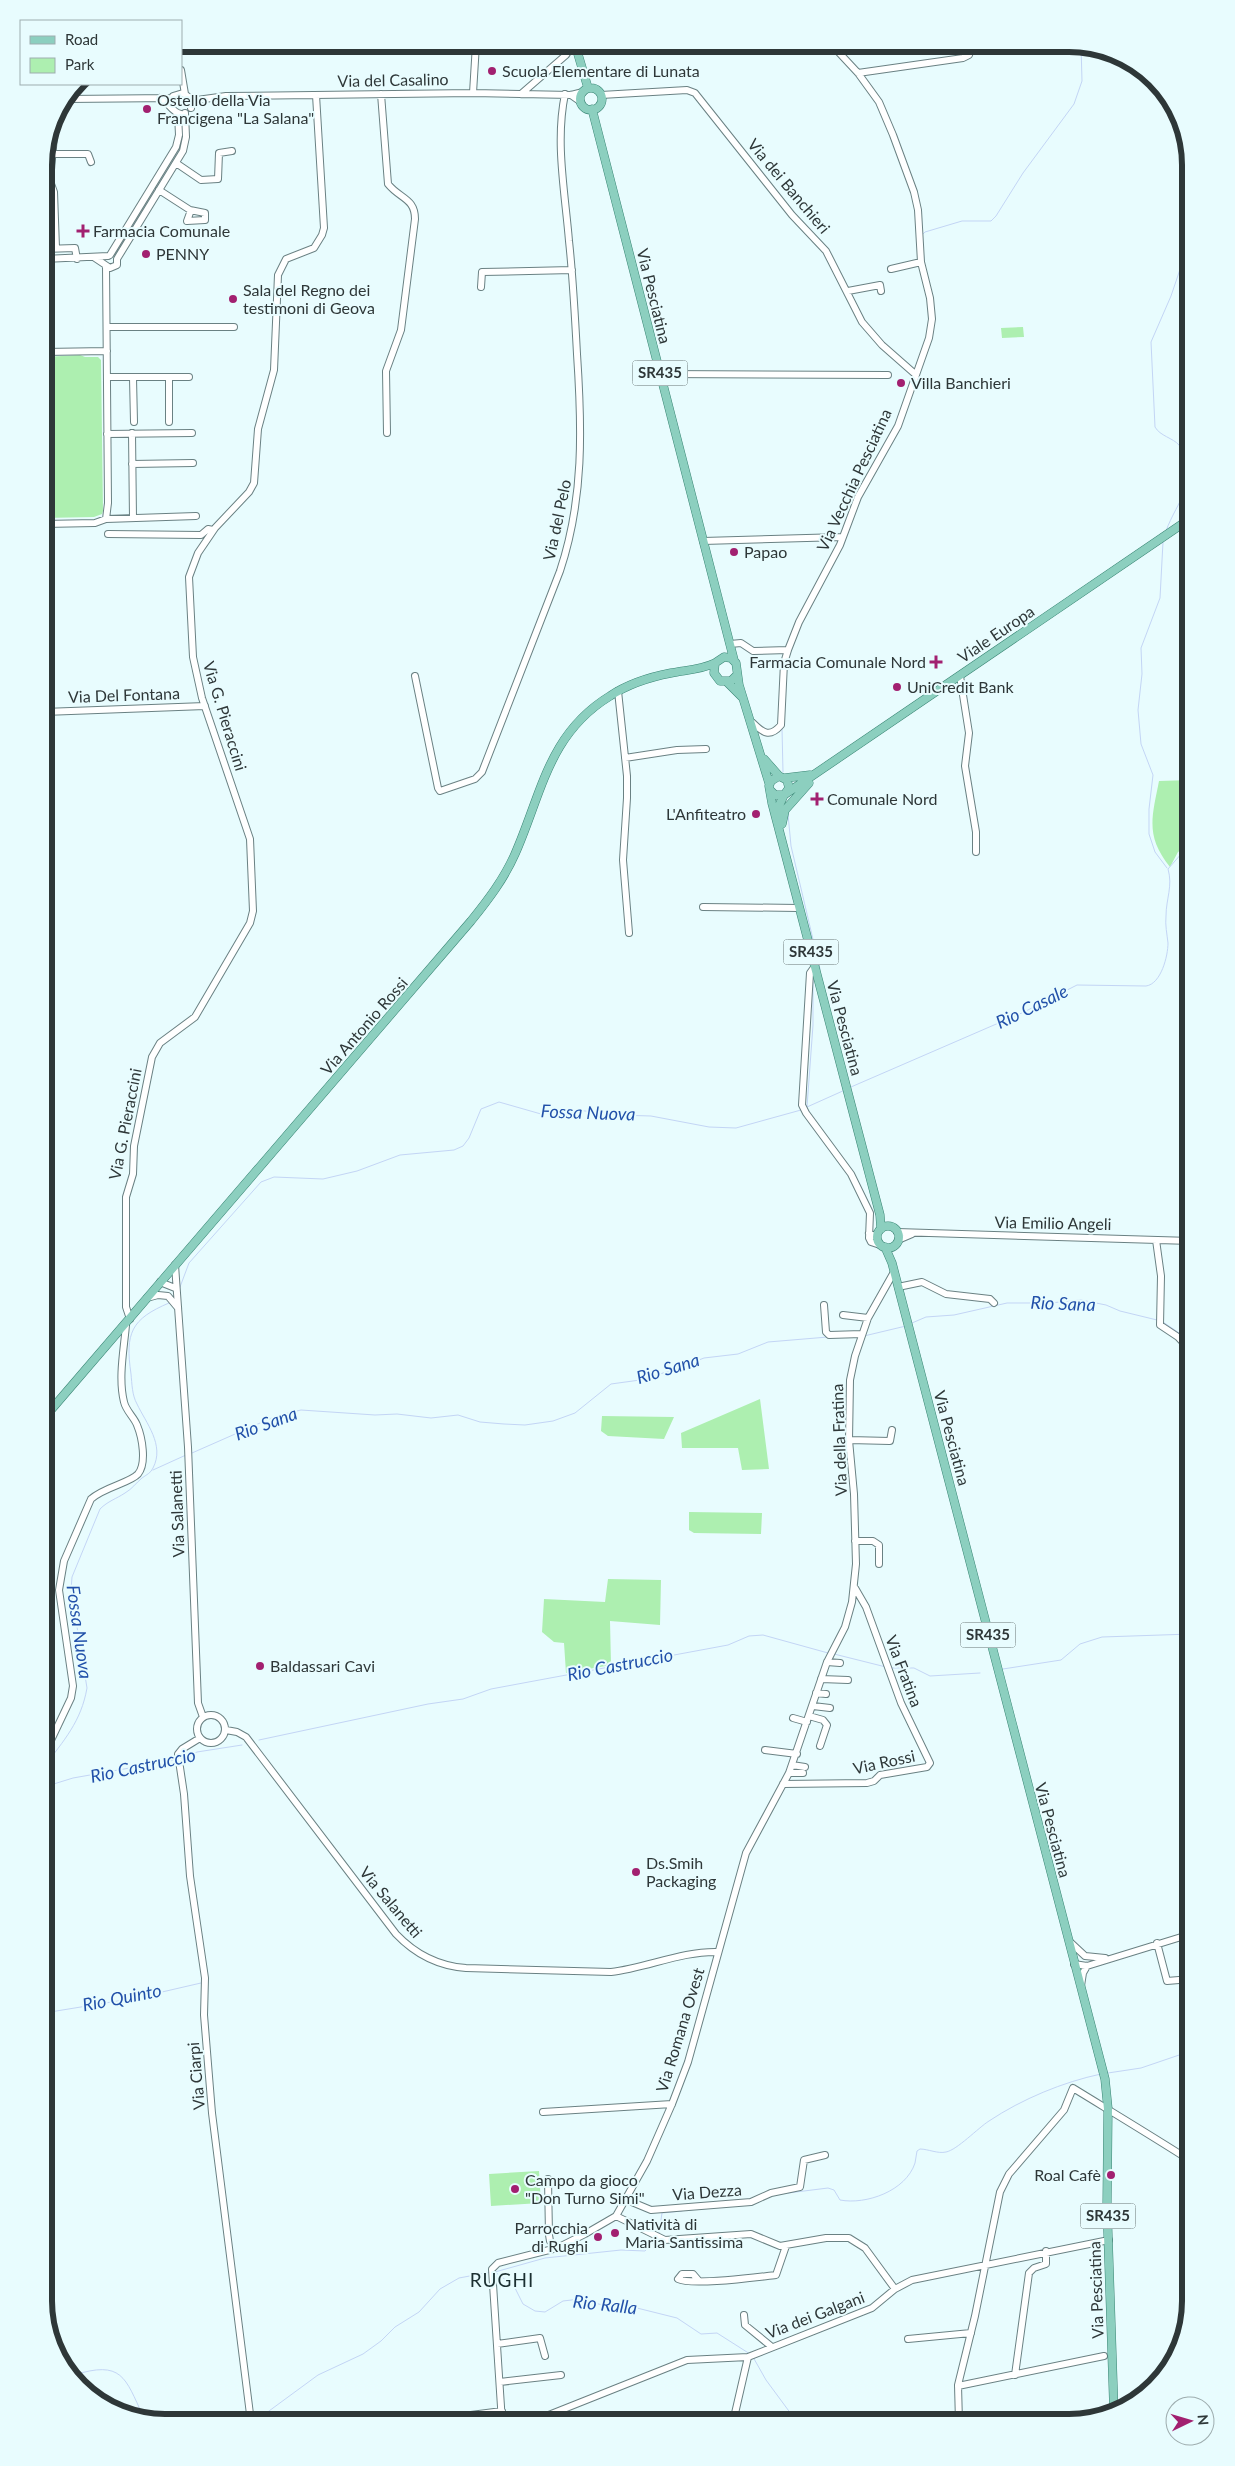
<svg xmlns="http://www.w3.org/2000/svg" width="1235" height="2466" font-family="Lato,sans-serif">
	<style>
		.green { fill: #adefb0 }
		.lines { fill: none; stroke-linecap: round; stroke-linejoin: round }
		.stream { stroke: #c3d5f5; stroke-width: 1 }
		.minor-casing { stroke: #6a8183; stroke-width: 8 }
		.major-casing { stroke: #398574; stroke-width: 9 }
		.minor { stroke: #fff; stroke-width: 6 }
		.major { stroke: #8ccfbf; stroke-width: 8 }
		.poi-dot { fill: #a22070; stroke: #e8fcfe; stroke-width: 2 }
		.labels { text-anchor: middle; stroke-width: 4; stroke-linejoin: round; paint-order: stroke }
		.shield { fill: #e8fcfe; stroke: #667273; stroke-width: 1 }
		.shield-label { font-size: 15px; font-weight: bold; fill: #2e3738 }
		.poi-label { font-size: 16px; fill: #2e3738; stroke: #e8fcfe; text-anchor: start }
		.street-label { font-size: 16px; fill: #2e3738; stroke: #e8fcfe }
		.water-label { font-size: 18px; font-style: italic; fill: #2150a9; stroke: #e8fcfe }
		.quarter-label { font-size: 19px; letter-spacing: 1px; fill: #1b2f31; stroke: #e8fcfe }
		.rim { fill: none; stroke: #2e3738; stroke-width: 6 }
	</style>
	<rect width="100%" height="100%" fill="#e8fcfe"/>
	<path class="green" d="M1023,327L1024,337L1002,338L1001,328Z
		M80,355L85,357H98L101,360L103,511L102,514L94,517L44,518V357Z
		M1191,780V843L1178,852L1170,867C1145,836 1152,817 1159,781Z
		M760,1399L769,1469L742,1470L738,1448H682L681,1433Z
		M602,1416L674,1417L664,1439L608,1436L601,1431Z
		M689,1512L762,1513L761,1534L694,1533L689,1530Z
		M608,1579L661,1580L660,1625L610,1621L611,1665L566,1673L564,1643L554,1642L542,1632L544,1599L605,1602Z
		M539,2171L541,2203L491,2206L489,2174Z"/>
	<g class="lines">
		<path class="stream" d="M922,235L925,232L962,221H991L996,216L1023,173L1074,104L1082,81L1081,45
			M928,350L930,345
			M1166,531C1176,502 1205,474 1179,445C1173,438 1160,436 1155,427L1151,342L1171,296L1191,237
			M1163,542L1160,598L1141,648L1142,674L1138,710L1141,744L1153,775L1149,809V834L1155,852L1167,868
			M828,574L833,565
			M782,728L783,772
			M788,814L791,846L820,969
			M851,1087L1024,1012L1077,985L1146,986C1161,984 1168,956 1168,943C1167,934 1165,925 1166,916C1166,899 1173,886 1168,869L1182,853L1191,847
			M807,1107L845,1090
			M807,1107L813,1025V976
			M180,1287L189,1263L261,1182L274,1177L323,1179L357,1171L400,1155L454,1150L463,1146L469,1138L481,1109L499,1102L541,1114L577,1110L618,1115L651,1116L709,1127L736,1128L801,1110
			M1163,1322L1191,1341
			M912,1323L926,1317L954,1315L1007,1303H1050L1081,1300L1106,1305L1120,1311L1157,1320
			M864,1336L906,1326
			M192,1453L276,1416L301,1410L375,1415L397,1414L431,1418L458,1415L480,1422L504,1424L525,1425L553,1421L575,1413L611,1384L640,1380L673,1370L704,1358L738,1354L768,1342L828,1337
			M153,1470L186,1455
			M834,1654L886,1667
			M890,1668H914L930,1676L980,1673
			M1003,1669L1061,1660L1080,1644L1102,1637L1191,1634
			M259,1740L428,1704L463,1699L491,1689L728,1645L749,1636L763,1635L828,1653
			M182,1759L197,1752L242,1745
			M44,1767C64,1740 81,1722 87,1688L71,1590L72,1577L100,1509C108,1501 116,1499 125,1493C132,1489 136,1483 142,1478C146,1475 151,1473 153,1468C165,1445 146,1423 137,1404C132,1395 132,1384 131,1374C125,1333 131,1319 169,1303
			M44,1787L73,1778L175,1760
			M44,2013L136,1998L201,1983
			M1108,2073L1141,2068L1191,2051
			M788,2193L828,2188L834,2190L840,2200C866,2205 906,2191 915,2163C916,2159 916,2155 917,2151L920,2149C928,2149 938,2154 946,2152C957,2150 978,2128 989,2121C1022,2099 1063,2082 1101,2074
			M686,2210L714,2208
			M659,2233L662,2213L682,2211
			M495,2272L545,2258L621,2250L645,2251L657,2239
			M495,2272L514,2286L523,2304L535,2311L545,2312L563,2301L580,2299L606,2306L625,2305L677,2318L701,2334L717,2333L750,2354
			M753,2357L766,2380L797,2422
			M74,2375C122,2360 125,2377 143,2416
			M254,2422L318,2375L363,2354L381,2341L395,2327L419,2312L440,2289L459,2278L491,2272"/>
		<defs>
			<path id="minor" d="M476,46L519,44
				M181,70L185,94
				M858,73L963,58L969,55L973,44
				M473,93L476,44
				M381,94L388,184C400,199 415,198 415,219L401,330L386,371L387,433
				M521,94L566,55L573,44
				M571,95L581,102
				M601,95L687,90L695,93L792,215L826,251L862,322L882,345L915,374
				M160,98C169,102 171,112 181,114
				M67,99L172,98
				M191,105L197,100L226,96L473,93L571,95L583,92
				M171,106L173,96L183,93L190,98L191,108
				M52,154H88L91,162
				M176,163L201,180L218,179L219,153L232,151
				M159,190L190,210L205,213V220L187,221L191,210
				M56,248L54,192L50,181L56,114
				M44,249L75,248L77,259
				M110,255L176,147L179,135L178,114
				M95,258L110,268L117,265V259L183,151L186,137L185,113
				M44,259L108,256
				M891,269L921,262
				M481,287L482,272L572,270
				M848,291L880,285L881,291
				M107,327H234
				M44,352L107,351
				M660,374L888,375
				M107,377H189
				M133,378L134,422
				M169,378V422
				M132,433L133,518
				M107,434L192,433
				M132,464L193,463
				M106,519L108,503L106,266
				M44,524L95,523L106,519L196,516
				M108,534L201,535L208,529L213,530
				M703,541L842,537
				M730,644L741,643L753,651L788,650
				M415,676L438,788L440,791L475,779L482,772L560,571C584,499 582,428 577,354C575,316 573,278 569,241C565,192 555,142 565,94
				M960,676L969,733L965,766L976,832V852
				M618,691L627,776V798L623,860L629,933
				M44,712L205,706
				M753,723C763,733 770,738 781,725L784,663L788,650L799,622L840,545L858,497L898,426L929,338L932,319L930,298L921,262L918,210L914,192L893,135L879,102L858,73L831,44
				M625,758L677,750L706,749
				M703,907L799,908
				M815,966L810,973L802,1105L806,1113L851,1174L870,1213L869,1238L871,1242L880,1245
				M897,1232L1191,1241
				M869,1233L873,1236L878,1233
				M898,1240L912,1234
				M1156,1240L1161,1276L1160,1325L1178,1337L1191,1351
				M175,1265L188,1447L198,1703L203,1717
				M160,1282L175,1288
				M898,1287L922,1282L946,1294L990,1299L994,1303
				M147,1298L158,1295L168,1296L178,1308
				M824,1305L826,1332L829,1335L862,1334
				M843,1315L868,1318
				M130,1319L126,1307V1197L133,1174L134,1146L152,1057L160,1043L195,1017L250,923L253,911L250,839L202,698L193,657L189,577L198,553L215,528L249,492L254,483L258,429L274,370L278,275L286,259L314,248L322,235L324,228L316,95
				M849,1440L890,1441L892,1430
				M855,1541H873L879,1545V1564
				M827,1662L840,1663
				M821,1679L848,1680
				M816,1693L826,1694
				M813,1706L830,1708
				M197 1729a14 14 0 1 1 28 0a14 14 0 1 1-28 0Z
				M809,1716L823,1720L827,1725L820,1746
				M793,1718L807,1722
				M226,1730L237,1732L246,1737L396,1934C415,1954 438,1966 466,1968L611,1972C647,1968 681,1951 718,1952
				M200,1738L182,1749L178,1754L184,1794L190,1876L205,1978L204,2015L212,2113L251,2422
				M765,1750L797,1754
				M44,1755L71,1698L73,1686L59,1590L64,1561L91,1499C104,1487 130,1483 138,1474C147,1463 142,1437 137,1425C134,1417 126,1411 124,1402C118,1378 124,1349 126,1325
				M792,1765L805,1767
				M789,1773H803
				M783,1784L867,1783L874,1781L880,1775L927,1767L930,1763L901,1703L866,1607L855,1588
				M1191,1810L1186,1793L1191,1775
				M1070,1942L1085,1956L1105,1958
				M1157,1943L1167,1981L1191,1979
				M1074,1964L1087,1966L1191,1934
				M1081,1986L1083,1973L1087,1966
				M543,2112L672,2104
				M548,2179L549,2235L550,2241L557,2248
				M627,2200L651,2210L751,2202L771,2193L800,2187L804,2160L825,2155
				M616,2216L665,2240L751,2234L780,2246L826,2238H849L865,2248L895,2289
				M699,2281L693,2274H682L678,2279C692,2286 757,2277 776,2275L786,2246
				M744,2315L745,2325L772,2347
				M908,2339L971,2333
				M497,2344L540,2338L545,2356
				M1015,2375L1029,2273L1034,2268L1046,2264V2251
				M500,2382L561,2375
				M958,2386L1104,2356
				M440,2419L502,2411
				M502,2422L492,2269L498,2263L557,2248L585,2234L616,2216L647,2161L672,2104L688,2062L746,1853L789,1773L827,1662L845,1627L852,1602L856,1564L854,1494L849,1440L850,1380L855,1356L868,1318L894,1272
				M531,2422L687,2360L748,2357L872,2308L895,2289L912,2280L1109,2240
				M733,2422L748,2357
				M959,2422L958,2385L975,2316L1000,2192L1009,2174L1064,2110L1073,2088C1112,2112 1152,2136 1191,2161"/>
			<path id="major" d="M575,44L588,88
				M580 99a11 11 0 1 1 22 0a11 11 0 1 1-22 0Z
				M592,109L734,660
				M737,675L731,681H720L714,673L715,663L724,657L731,658L736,663L739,685L769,783
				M727,682L742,697
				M764,759L779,776
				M785,778L810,775
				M771,791L775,795H784L789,788L787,780L779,776L771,781L769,786L772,803L859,1135L880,1215L881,1229
				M777,820V810L784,795L1191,518
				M782,824L785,810L809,783
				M877 1237a11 11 0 1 1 22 0a11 11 0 1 1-22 0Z
				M885,1247L892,1263L1105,2079L1108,2109L1107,2205L1114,2413
				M44,1418L471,921C488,900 504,879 515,854C542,793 548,734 610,696C628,684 650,677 671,673C686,670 700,670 715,663"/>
		</defs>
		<use href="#minor" class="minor-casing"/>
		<use href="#major" class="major-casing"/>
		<use href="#minor" class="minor"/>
		<use href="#major" class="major"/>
	</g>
	<g class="poi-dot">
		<circle cx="492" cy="71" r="5"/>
		<circle cx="147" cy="109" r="5"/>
		<path d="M80.5 223.5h5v5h5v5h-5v5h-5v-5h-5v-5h5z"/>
		<circle cx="146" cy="254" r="5"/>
		<circle cx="233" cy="299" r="5"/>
		<circle cx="901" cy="383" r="5"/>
		<circle cx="734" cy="552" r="5"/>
		<path d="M933.5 654.5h5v5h5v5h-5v5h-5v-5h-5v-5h5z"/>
		<circle cx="897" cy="687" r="5"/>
		<path d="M814.5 791.5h5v5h5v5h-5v5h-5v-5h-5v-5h5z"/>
		<circle cx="756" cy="814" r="5"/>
		<circle cx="260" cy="1666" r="5"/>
		<circle cx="636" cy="1872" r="5"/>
		<circle cx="1111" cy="2175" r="5"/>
		<circle cx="515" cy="2189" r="5"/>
		<circle cx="615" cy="2233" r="5"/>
		<circle cx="598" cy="2237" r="5"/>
	</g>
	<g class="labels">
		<g class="shield">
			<rect x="632.5" y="360.5" width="55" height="25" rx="4"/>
			<rect x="783.5" y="939.5" width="55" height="25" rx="4"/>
			<rect x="960.5" y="1622.5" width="55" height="25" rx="4"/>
			<rect x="1080.5" y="2203.5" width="55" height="25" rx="4"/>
		</g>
		<g class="shield-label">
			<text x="660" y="378">SR435</text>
			<text x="811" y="957">SR435</text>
			<text x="988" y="1640">SR435</text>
			<text x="1108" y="2221">SR435</text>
		</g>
		<g class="poi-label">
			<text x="502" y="77">Scuola Elementare di Lunata</text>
			<text x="157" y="106">Ostello della Via<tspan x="157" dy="18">Francigena "La Salana"</tspan></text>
			<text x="93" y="237">Farmacia Comunale</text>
			<text x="156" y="260">PENNY</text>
			<text x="243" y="296">Sala del Regno dei<tspan x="243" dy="18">testimoni di Geova</tspan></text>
			<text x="911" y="389">Villa Banchieri</text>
			<text x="744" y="558">Papao</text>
			<text x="926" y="668" text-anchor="end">Farmacia Comunale Nord</text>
			<text x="907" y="693">UniCredit Bank</text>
			<text x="827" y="805">Comunale Nord</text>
			<text x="746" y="820" text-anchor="end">L'Anfiteatro</text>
			<text x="270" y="1672">Baldassari Cavi</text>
			<text x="646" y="1869">Ds.Smih<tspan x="646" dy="18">Packaging</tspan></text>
			<text x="1101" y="2181" text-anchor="end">Roal Cafè</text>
			<text x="525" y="2186">Campo da gioco<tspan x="525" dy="18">"Don Turno Simi"</tspan></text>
			<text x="625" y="2230">Natività di<tspan x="625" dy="18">Maria Santissima</tspan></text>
			<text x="588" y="2234" text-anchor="end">Parrocchia<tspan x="588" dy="18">di Rughi</tspan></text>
		</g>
		<g class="street-label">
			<text transform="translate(393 80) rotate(-1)" y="6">Via del Casalino</text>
			<text transform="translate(789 186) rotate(50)" y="6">Via dei Banchieri</text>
			<text transform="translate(654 296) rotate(76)" y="6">Via Pesciatina</text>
			<text transform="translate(854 480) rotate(-65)" y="6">Via Vecchia Pesciatina</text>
			<text transform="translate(557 520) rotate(-78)" y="6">Via del Pelo</text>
			<text transform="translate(996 634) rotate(-34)" y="6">Viale Europa</text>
			<text transform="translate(124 695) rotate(-2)" y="6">Via Del Fontana</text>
			<text transform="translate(225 716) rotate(73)" y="6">Via G. Pieraccini</text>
			<text transform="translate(364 1026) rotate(-49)" y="6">Via Antonio Rossi</text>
			<text transform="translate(845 1028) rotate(75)" y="6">Via Pesciatina</text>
			<text transform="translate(125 1124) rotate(-79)" y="6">Via G. Pieraccini</text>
			<text transform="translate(1053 1223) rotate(1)" y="6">Via Emilio Angeli</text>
			<text transform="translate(952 1438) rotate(75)" y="6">Via Pesciatina</text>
			<text transform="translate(839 1440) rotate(-92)" y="6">Via della Fratina</text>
			<text transform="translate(177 1514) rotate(-92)" y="6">Via Salanetti</text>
			<text transform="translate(904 1671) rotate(69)" y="6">Via Fratina</text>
			<text transform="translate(884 1762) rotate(-12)" y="6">Via Rossi</text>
			<text transform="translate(1053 1830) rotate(75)" y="6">Via Pesciatina</text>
			<text transform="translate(391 1902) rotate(50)" y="6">Via Salanetti</text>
			<text transform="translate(680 2030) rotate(-73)" y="6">Via Romana Ovest</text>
			<text transform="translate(196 2076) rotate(-95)" y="6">Via Ciarpi</text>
			<text transform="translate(707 2192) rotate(-4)" y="6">Via Dezza</text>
			<text transform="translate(1096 2290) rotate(-92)" y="6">Via Pesciatina</text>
			<text transform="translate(815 2315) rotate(-21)" y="6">Via dei Galgani</text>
		</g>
		<g class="water-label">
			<text transform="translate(1032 1007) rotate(-26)" y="6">Rio Casale</text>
			<text transform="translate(588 1113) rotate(2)" y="6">Fossa Nuova</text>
			<text transform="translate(1063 1304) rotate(2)" y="6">Rio Sana</text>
			<text transform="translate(668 1369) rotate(-17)" y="6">Rio Sana</text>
			<text transform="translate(266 1424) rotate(-20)" y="6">Rio Sana</text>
			<text transform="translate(79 1632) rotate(82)" y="6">Fossa Nuova</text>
			<text transform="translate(620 1665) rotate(-11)" y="6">Rio Castruccio</text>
			<text transform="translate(143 1766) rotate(-12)" y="6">Rio Castruccio</text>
			<text transform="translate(122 1998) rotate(-11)" y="6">Rio Quinto</text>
			<text transform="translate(605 2305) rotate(6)" y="6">Rio Ralla</text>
		</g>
		<g class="quarter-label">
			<text x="502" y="2287">RUGHI</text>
		</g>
	</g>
	<path d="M0 0H1235V2466H0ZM165 52H1069A113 113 0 0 1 1182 165V2301A113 113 0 0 1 1069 2414H165A113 113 0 0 1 52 2301V165A113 113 0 0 1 165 52Z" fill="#e8fcfe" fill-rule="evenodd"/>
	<path class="rim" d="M165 52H1069A113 113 0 0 1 1182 165V2301A113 113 0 0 1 1069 2414H165A113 113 0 0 1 52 2301V165A113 113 0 0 1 165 52Z"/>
	<rect x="20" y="20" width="162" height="65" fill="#e8fcfe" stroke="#9eadaf"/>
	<rect x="30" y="36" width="25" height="8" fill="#8ccfbf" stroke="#9eadaf"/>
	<text x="65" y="45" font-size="15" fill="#2e3738">Road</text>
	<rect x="30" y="58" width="25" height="15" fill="#adefb0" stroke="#9eadaf"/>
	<text x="65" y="70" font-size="15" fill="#2e3738">Park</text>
	<g transform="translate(1190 2421) rotate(85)"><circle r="24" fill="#e8fcfe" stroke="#9eadaf"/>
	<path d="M0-4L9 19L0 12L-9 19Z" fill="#a22070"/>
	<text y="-8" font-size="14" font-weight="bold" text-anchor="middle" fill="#2e3738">N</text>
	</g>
</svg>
